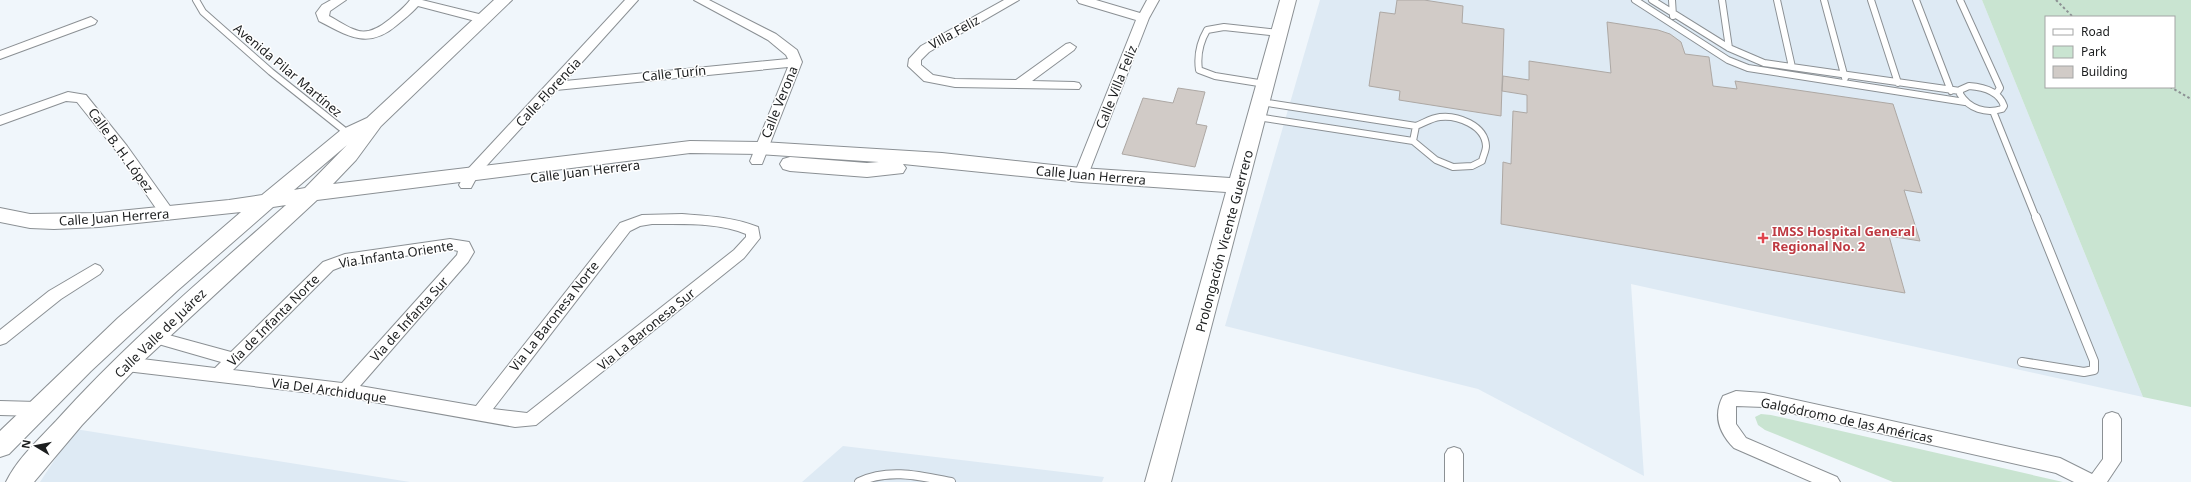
<svg xmlns="http://www.w3.org/2000/svg" width="2191" height="482" font-family="'Noto Sans',sans-serif">
	<style>
		.built { fill: #deeaf4 }
		.green { fill: #c9e4d1; fill-rule: evenodd }
		.building { fill: #d1cbc7; stroke: #ada8a4 }
		.lines { fill: none; stroke-linecap: round; stroke-linejoin: round }
		.lane-far1-casing { stroke: #8b9094; stroke-width: 8 }
		.lane-casing { stroke: #8b9094; stroke-width: 10 }
		.street-casing { stroke: #8b9094; stroke-width: 2 }
		.secondary-casing { stroke: #8b9094; stroke-width: 2 }
		.path { stroke: #8c9093; stroke-width: 2; stroke-dasharray: 2.5 2.5; stroke-linecap: butt }
		.lane-far1 { stroke: #fff; stroke-width: 6 }
		.lane { stroke: #fff; stroke-width: 8 }
		.street { fill: #fff; fill-rule: evenodd }
		.secondary { fill: #fff; fill-rule: evenodd }
		.health-dot { fill: #e0444e; stroke: #fff; stroke-width: 1.5 }
		.labels { text-anchor: middle; stroke-width: 3; stroke-linejoin: round; paint-order: stroke }
		.street-label { font-size: 13px; fill: #1c1e1f; stroke: #fff }
		.health-label { font-size: 13px; font-weight: bold; fill: #be3a42; stroke: #fff; text-anchor: start }
	</style>
	<rect width="100%" height="100%" fill="#f0f6fb"/>
	<path class="built" d="M1320,0H1982L2143,397L1631,284L1644,476L1478,389L1225,326Z
		M75,429L410,482H40Z
		M843,446L1104,477L1102,482H802Z"/>
	<path class="green" d="M1982,0H2191V407L2143,397ZM2046,17H2174V87H2046Z
		M1761,414L1771,415L2063,482H1893L1765,430L1758,425L1755,417Z"/>
	<path class="building" d="M1397,0H1424L1463,6L1462,23L1504,29L1501,116L1399,100L1400,91L1369,86L1380,12L1395,14Z
		M1607,22L1658,30L1670,34L1681,42L1685,54L1709,57L1713,86L1737,89L1735,81L1893,104L1922,193L1904,190L1920,241L1889,236L1905,293L1501,224L1503,162L1511,164L1513,111L1527,113V95L1502,91L1503,76L1529,80V61L1611,73Z
		M1178,88L1205,92L1196,124L1207,126L1195,167L1122,154L1143,98L1173,103Z"/>
	<g class="lines">
		<defs>
			<path id="lane-far1" d="M196,0L203,12L271,72L350,135
				M1635,0L1728,60L1748,68L1965,102
				M1652,0L1729,48L1764,63L1960,91
				M1672,0L1673,16
				M1722,0L1729,48
				M1777,0L1792,67
				M1824,0L1845,78
				M1871,0L1898,83
				M1916,0L1951,91
				M1960,0L2000,88L1996,94
				M1265,84L1215,76L1199,70C1197,56 1200,42 1207,30L1224,27L1279,33
				M1969,86C1984,87 1999,91 2004,106L2002,109C1986,114 1969,109 1960,94V90Z
				M1993,111L2036,218
				M1257,117L1413,141L1436,160L1453,167L1472,166L1482,161C1483,156 1486,151 1486,146C1485,125 1457,115 1440,117C1431,118 1424,123 1416,126L1261,102
				M1413,141L1416,126"/>
			<path id="lane" d="M2022,362L2084,372L2094,370V361L2036,217
				M859,482C889,468 920,476 951,482"/>
			<path id="street" d="M331,0H346L330,11L329,16C355,30 363,41 390,19C397,13 405,7 410,0H422L487,16L489,19L483,23L418,6C412,13 404,19 397,25C368,50 348,36 319,21L316,13L322,5Z
				M625,0H638L565,81L788,59L786,55L768,40L694,0H709L776,34L797,50L802,62L762,164H752L750,161L788,67L556,90L478,175L471,188H461L459,185L467,170Z
				M1004,0H1019L929,52L921,60V65L933,75L955,79L1016,80L1066,44L1070,43L1076,47L1074,50L1032,81L1074,82L1079,83L1081,86L1079,89L955,87L924,81L908,66L909,59L921,46Z
				M1077,0H1096L1140,13L1147,0H1159L1149,18L1088,175L1086,178H1076L1074,175L1136,20L1079,3Z
				M91,17L97,21L95,24L0,59V51Z
				M68,92L86,95L127,146L172,209L174,213L172,217H162L117,152L77,102L66,101L0,125V116Z
				M682,214C707,216 734,217 758,227L760,238L744,258L536,425L515,427L346,397L126,371L120,369L118,364L120,359L126,357L215,368L221,362L148,341L146,337L148,333L154,331L231,352L323,262L345,254L450,239L469,242L474,252L468,262L360,386L476,406L620,223L642,215ZM652,224C681,224 718,222 746,234V237L734,250L527,413L493,409L630,231L640,226ZM450,249L458,251L457,255L342,383L233,370L333,270L346,265Z
				M95,264L100,266L103,270L100,274L61,299L6,343L0,345V330L49,291Z
				M1736,391L1764,393L2060,458L2092,474L2103,459V419L2106,414L2112,412L2118,414L2121,419V461L2107,482H2074L2056,473L1764,407L1736,406V424L1746,438L1837,477L1840,482H1812L1734,448C1719,433 1713,415 1723,396Z
				M0,401L37,402L43,404L46,409L43,414L37,416L0,415Z
				M1454,447L1460,449L1463,454V482H1445V454L1448,449Z"/>
			<path id="secondary" d="M494,0H512L381,126L356,160L333,184L690,141L760,142L942,153L1081,168L1230,178L1280,0H1296L1171,482H1145L1226,192L1081,182L903,164L906,168L903,173L867,177L790,171L783,169L780,164L783,159L790,157L867,163L879,162L760,154L690,153L317,200L140,364L82,425L34,482H6C17,459 39,439 56,421C126,343 208,274 286,205L273,207L177,291L91,371L9,454L0,457V431L118,318L241,212L99,227L54,229L30,228L0,222V208L30,214L99,213L229,200L262,195L341,130L367,118ZM347,145L305,188L294,190Z"/>
		</defs>
		<use href="#lane-far1" class="lane-far1-casing"/>
		<use href="#lane" class="lane-casing"/>
		<use href="#street" class="street-casing"/>
		<use href="#secondary" class="secondary-casing"/>
		<path class="path" d="M2056,0L2073,17
			M2170,87L2191,99"/>
		<use href="#lane-far1" class="lane-far1"/>
		<use href="#lane" class="lane"/>
		<use href="#street" class="street"/>
		<use href="#secondary" class="secondary"/>
	</g>
	<path class="health-dot" d="M1761 232h4v4h4v4h-4v4h-4v-4h-4v-4h4z"/>
	<g class="labels">
		<g class="street-label">
			<text transform="translate(954 32) rotate(-29)" y="5">Villa Feliz</text>
			<text transform="translate(288 70) rotate(40)" y="5">Avenida Pilar Martínez</text>
			<text transform="translate(674 73) rotate(-6)" y="5">Calle Turín</text>
			<text transform="translate(1116 87) rotate(-68)" y="5">Calle Villa Feliz</text>
			<text transform="translate(548 92) rotate(-47)" y="5">Calle Florencia</text>
			<text transform="translate(779 102) rotate(-68)" y="5">Calle Verona</text>
			<text transform="translate(121 150) rotate(54)" y="5">Calle B. H. López</text>
			<text transform="translate(585 171) rotate(-7)" y="5">Calle Juan Herrera</text>
			<text transform="translate(1091 175) rotate(5)" y="5">Calle Juan Herrera</text>
			<text transform="translate(114 217) rotate(-4)" y="5">Calle Juan Herrera</text>
			<text transform="translate(1224 241) rotate(-75)" y="5">Prolongación Vicente Guerrero</text>
			<text transform="translate(396 254) rotate(-9)" y="5">Via Infanta Oriente</text>
			<text transform="translate(554 316) rotate(-52)" y="5">Via La Baronesa Norte</text>
			<text transform="translate(409 319) rotate(-48)" y="5">Via de Infanta Sur</text>
			<text transform="translate(273 320) rotate(-45)" y="5">Via de Infanta Norte</text>
			<text transform="translate(646 329) rotate(-39)" y="5">Via La Baronesa Sur</text>
			<text transform="translate(160 333) rotate(-44)" y="5">Calle Valle de Juárez</text>
			<text transform="translate(329 390) rotate(8)" y="5">Via Del Archiduque</text>
			<text transform="translate(1847 420) rotate(12)" y="5">Galgódromo de las Américas</text>
		</g>
		<g class="health-label">
			<text x="1772" y="236">IMSS Hospital General<tspan x="1772" dy="15">Regional No. 2</tspan></text>
		</g>
	</g>
	<rect x="2045" y="16" width="130" height="72" fill="#ffffff" stroke="#a4a5a5"/>
	<rect x="2053" y="29" width="20" height="6" fill="#ffffff" stroke="#a4a5a5"/>
	<text x="2081" y="36" font-size="12" fill="#1c1e1f">Road</text>
	<rect x="2053" y="46" width="20" height="12" fill="#c9e4d1" stroke="#a4a5a5"/>
	<text x="2081" y="56" font-size="12" fill="#1c1e1f">Park</text>
	<rect x="2053" y="66" width="20" height="12" fill="#d1cbc7" stroke="#a4a5a5"/>
	<text x="2081" y="76" font-size="12" fill="#1c1e1f">Building</text>
	<g transform="translate(36 446) rotate(280)" stroke="#ffffff" stroke-width="3" paint-order="stroke">
	<path d="M0-3L7 15L0 10L-7 15Z" fill="#1c1e1f"/>
	<text y="-6" font-size="11" font-weight="bold" text-anchor="middle" fill="#1c1e1f">N</text>
	</g>
</svg>
